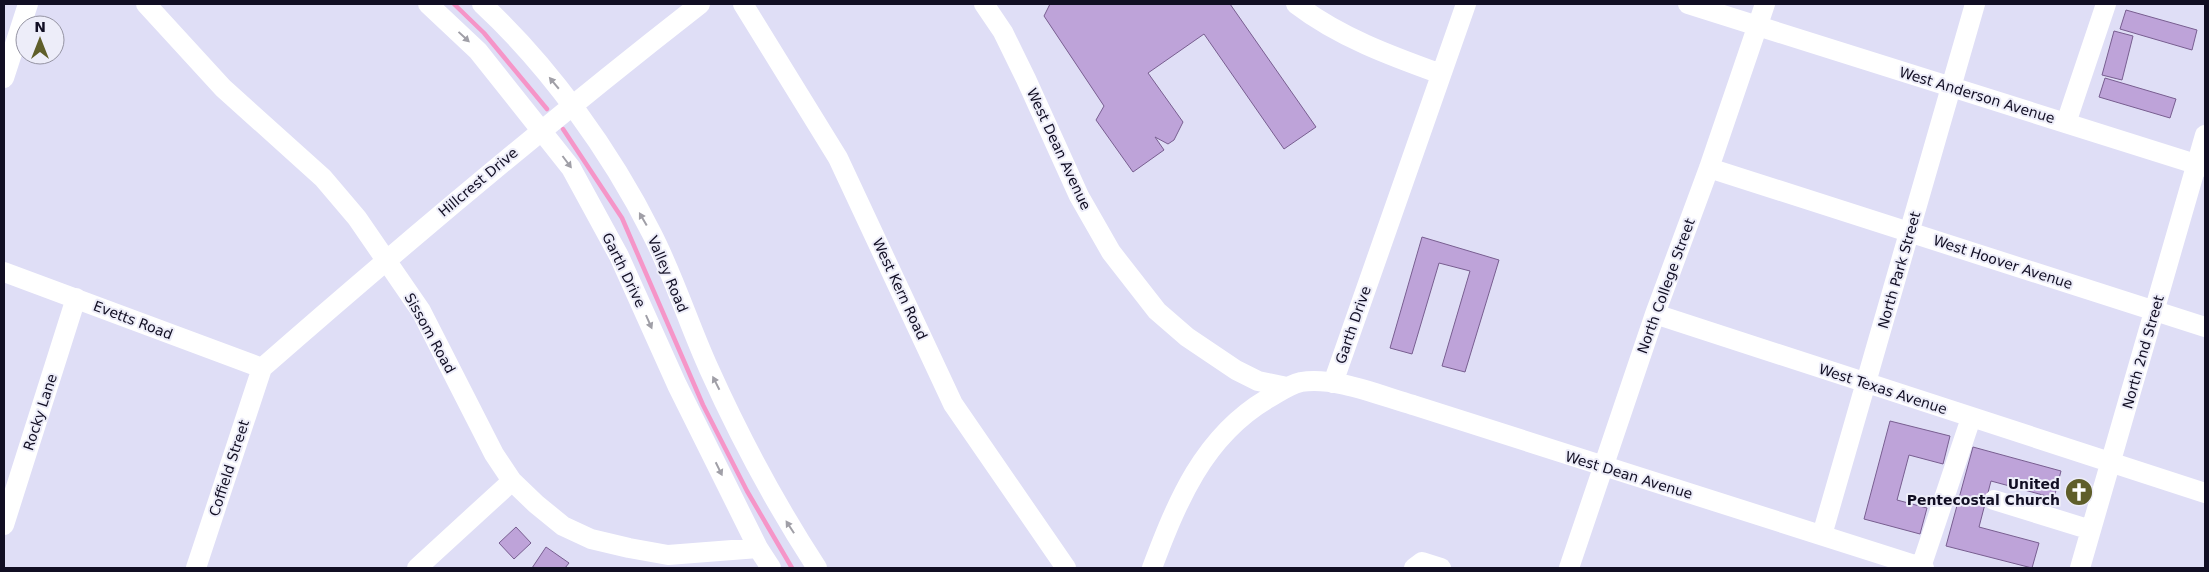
<svg xmlns="http://www.w3.org/2000/svg" width="2209" height="572" font-family="'DejaVu Sans',sans-serif">
	<style>
		.lines { fill: none; stroke-linecap: round; stroke-linejoin: round }
		.stream { stroke: #f595c8; stroke-width: 4.5 }
		.building { fill: #bea3d9; stroke: #785e90 }
		.minor { stroke: #fff; stroke-width: 20 }
		.oneway { fill: #a09fa7 }
		.labels { text-anchor: middle; stroke-width: 4; stroke-linejoin: round; paint-order: stroke }
		.street-label { font-size: 14px; fill: #110e23; stroke: #ededf9 }
		.poi-label { font-size: 14px; font-weight: bold; fill: #110e23; stroke: #ededf9; text-anchor: end }
	</style>
	<rect width="100%" height="100%" fill="#dfdef6"/>
	<g class="lines">
		<path class="stream" d="M454,4L484,33L547,109
			M563,129L622,218L703,405L747,491L792,568"/>
	</g>
	<path class="building" d="M1050,4H1230L1316,127L1284,149L1204,34L1148,73L1183,122L1174,140L1168,144L1155,137L1164,150L1133,172L1096,120L1104,106L1044,16Z
		M2126,10L2197,30L2192,50L2120,29Z
		M2114,31L2133,36L2122,80L2102,75Z
		M2105,78L2176,99L2170,118L2099,97Z
		M1422,237L1499,260L1465,372L1442,366L1470,271L1439,263L1412,354L1390,348Z
		M1890,421L1950,436L1943,464L1909,455L1897,500L1927,508L1920,534L1864,519Z
		M1973,447L2061,471L2054,498L1991,481L1979,527L2039,543L2032,568L1946,546Z
		M516,527L531,543L514,559L499,543Z
		M546,547L569,563L565,568H532Z"/>
	<g class="lines">
		<path class="minor" d="M146,4L223,88L323,178L357,218L421,311L494,454L512,481L536,504L563,526L591,539L629,548L668,555L758,548
			M428,4L478,51L571,168L619,256L677,385L758,548L771,568
			M482,4C549,66 611,152 652,234C674,277 689,325 709,369C740,438 776,505 817,568
			M743,4L838,158L953,404L1066,568
			M984,4L1003,32L1026,79L1079,196L1111,252L1157,311L1187,337L1236,370L1258,381L1287,387
			M1296,4C1339,37 1391,56 1441,74
			M1688,4L2205,167
			M4,78L28,4
			M2066,123L2106,4
			M1709,168L2205,327
			M4,272L262,368
			M1655,314L2205,493
			M262,368C405,243 550,121 700,4
			M1333,383L1466,4
			M1994,500L2091,530
			M4,525L76,298
			M1822,535L1975,4
			M1921,567L1971,418
			M196,568L262,368
			M417,568L512,481
			M1152,568C1177,502 1203,437 1267,399C1278,393 1288,385 1301,382C1334,376 1381,396 1413,405L1924,568
			M1414,568L1422,562L1441,568
			M1569,568L1655,314L1709,168L1765,4
			M2080,568L2205,135"/>
	</g>
	<defs><path id="oneway-solid" d="M-6-.8H1V-3.2L6.5 0L1 3.2V.8H-6Z" transform="scale(1.25)"/></defs>
	<g class="oneway">
		<use href="#oneway-solid" transform="translate(464 37) rotate(43)"/>
		<use href="#oneway-solid" transform="translate(554 83) rotate(-130)"/>
		<use href="#oneway-solid" transform="translate(567 162) rotate(53)"/>
		<use href="#oneway-solid" transform="translate(643 219) rotate(-120)"/>
		<use href="#oneway-solid" transform="translate(649 322) rotate(66)"/>
		<use href="#oneway-solid" transform="translate(716 383) rotate(-117)"/>
		<use href="#oneway-solid" transform="translate(719 469) rotate(64)"/>
		<use href="#oneway-solid" transform="translate(790 527) rotate(-123)"/>
	</g>
	<defs>
		<symbol id="church-disc" viewBox="-11 -11 22 22"><circle r="9.5" fill="#5f5e2a" stroke="#ededf9"/><path d="M-1.2-6h2.4v3.5h3.3v2.4h-3.3V6h-2.4V-.1h-3.3v-2.4h3.3Z" fill="#fff"/></symbol>
	</defs>
	<g fill-rule="evenodd">
		<use href="#church-disc" x="2063" y="476" width="32" height="32"/>
	</g>
	<g class="labels">
		<g class="street-label">
			<text transform="translate(1977 95) rotate(17)" y="5">West Anderson Avenue</text>
			<text transform="translate(1059 149) rotate(65)" y="5">West Dean Avenue</text>
			<text transform="translate(478 182) rotate(-40)" y="5">Hillcrest Drive</text>
			<text transform="translate(2003 262) rotate(18)" y="5">West Hoover Avenue</text>
			<text transform="translate(624 270) rotate(64)" y="5">Garth Drive</text>
			<text transform="translate(1899 270) rotate(-74)" y="5">North Park Street</text>
			<text transform="translate(668 274) rotate(67)" y="5">Valley Road</text>
			<text transform="translate(1666 286) rotate(-70)" y="5">North College Street</text>
			<text transform="translate(900 289) rotate(65)" y="5">West Kern Road</text>
			<text transform="translate(133 320) rotate(21)" y="5">Evetts Road</text>
			<text transform="translate(1353 325) rotate(-71)" y="5">Garth Drive</text>
			<text transform="translate(430 333) rotate(61)" y="5">Sissom Road</text>
			<text transform="translate(2143 352) rotate(-74)" y="5">North 2nd Street</text>
			<text transform="translate(1883 389) rotate(18)" y="5">West Texas Avenue</text>
			<text transform="translate(40 412) rotate(-72)" y="5">Rocky Lane</text>
			<text transform="translate(229 468) rotate(-72)" y="5">Coffield Street</text>
			<text transform="translate(1629 475) rotate(17)" y="5">West Dean Avenue</text>
		</g>
		<g class="poi-label">
			<text x="2060" y="489">United<tspan x="2060" dy="16">Pentecostal Church</tspan></text>
		</g>
	</g>
	<rect width="2209" height="572" fill="none" stroke="#110e23" stroke-width="10"/>
	<g transform="translate(40 40)"><circle r="24" fill="#ededf9" stroke="#9594a3"/>
	<path d="M0-4L9 19L0 12L-9 19Z" fill="#5f5e2a"/>
	<text y="-8" font-size="14" font-weight="bold" text-anchor="middle" fill="#110e23">N</text>
	</g>
</svg>
